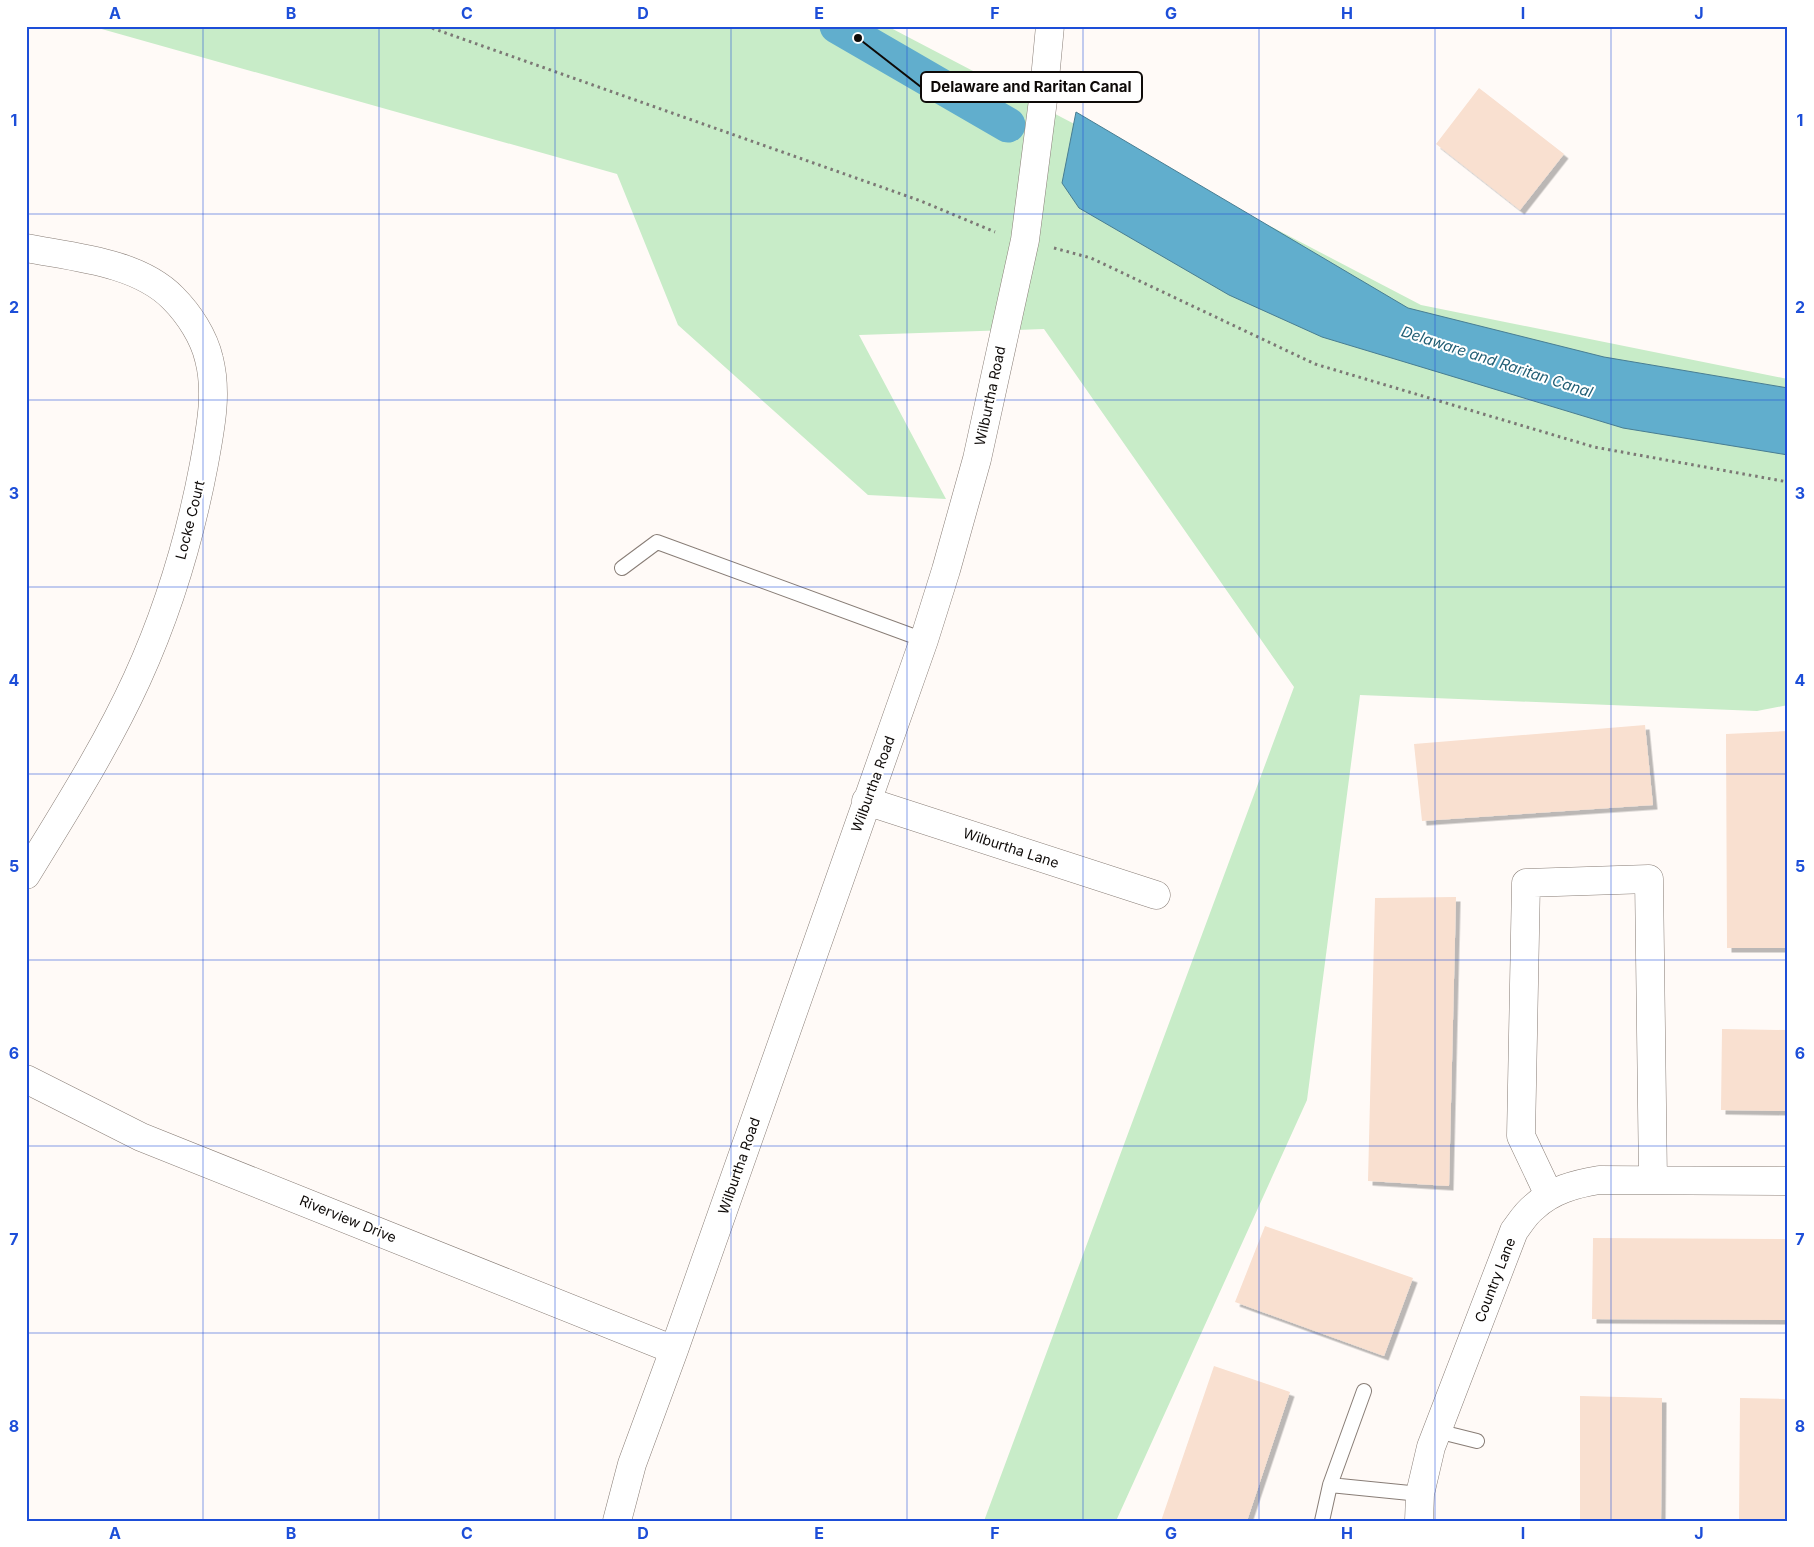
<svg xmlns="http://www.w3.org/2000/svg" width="1814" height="1547" font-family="Inter,sans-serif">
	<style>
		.green { fill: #c8ecc8 }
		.water { fill: #61aecd; stroke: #487d92 }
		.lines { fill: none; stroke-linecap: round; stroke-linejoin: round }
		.canal { stroke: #61aecd; stroke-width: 35 }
		.building { fill: #f9e0d0; filter: url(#shadow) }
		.service-casing { stroke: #887d76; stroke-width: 16 }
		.minor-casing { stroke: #887d76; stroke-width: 29 }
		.path { stroke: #7c7875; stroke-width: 3; stroke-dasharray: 2.5 4; stroke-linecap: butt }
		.service { stroke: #fff; stroke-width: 14 }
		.minor { stroke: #fff; stroke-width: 28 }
		.grid { fill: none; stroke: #1d4ed8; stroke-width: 1; stroke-opacity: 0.55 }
		.labels { text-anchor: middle; stroke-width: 4; stroke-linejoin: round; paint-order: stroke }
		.street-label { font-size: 14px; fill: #0e0a08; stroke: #fff }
		.water-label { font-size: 15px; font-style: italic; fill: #215e74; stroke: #fff }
		.leader { fill: none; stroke: #0e0a08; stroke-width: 2 }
		.callout-dot { fill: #0e0a08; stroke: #fff; stroke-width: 2 }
		.callout { fill: #fff; stroke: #0e0a08; stroke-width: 2 }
		.callout-label { font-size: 15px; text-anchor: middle; font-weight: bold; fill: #0e0a08 }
		.neatline { fill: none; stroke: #1d4ed8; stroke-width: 2 }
		.grid-label { font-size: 16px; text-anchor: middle; font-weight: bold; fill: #1d4ed8 }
	</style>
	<defs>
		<filter id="shadow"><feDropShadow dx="4.5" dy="4.5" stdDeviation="0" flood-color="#0004"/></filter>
	</defs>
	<rect width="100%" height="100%" fill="#fffaf7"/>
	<path class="green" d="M91,26H887L1421,305L1788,379V705L1757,711L1360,695L1307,1100L1116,1521H984L1294,687L1044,329L859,335L946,499L868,495L678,325L617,174Z"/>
	<path class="water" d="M1076,112L1408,308L1604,357L1788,388V455L1623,428L1322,337L1229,295L1079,208L1062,183Z"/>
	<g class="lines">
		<path class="canal" d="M837,26L1008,125"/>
	</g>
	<path class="building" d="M1479,88L1564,154L1520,210L1436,144Z
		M1645,725L1653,805L1422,821L1414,744Z
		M1788,731V948H1727L1726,734Z
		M1456,897L1449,1186L1368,1181L1375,898Z
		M1722,1029L1788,1030V1111L1721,1110Z
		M1265,1226L1413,1278L1384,1356L1235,1302Z
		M1593,1238L1788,1239V1320L1592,1319Z
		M1214,1366L1290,1392L1247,1521H1161Z
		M1580,1396L1662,1398L1661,1521H1580Z
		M1740,1398L1788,1399V1521H1739Z"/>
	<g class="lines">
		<defs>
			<path id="service" d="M622,568L657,542L924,640
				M1437,1431L1477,1441
				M1330,1485L1420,1494
				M1322,1521L1330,1485L1364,1391"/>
			<path id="minor" d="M26,248C73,257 138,262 173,298C189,314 204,337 209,359C218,394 210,430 204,464C190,538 168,611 137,679C106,747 65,811 26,875
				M866,801L1156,895
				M26,1079L141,1137L674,1350
				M1549,1195L1521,1136L1526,883L1649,879L1653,1180
				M617,1521L632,1464L674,1350L924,640L946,570L977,459L1025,240L1043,100L1050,26
				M1419,1521L1420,1494L1431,1447L1514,1231C1520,1223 1526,1213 1534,1207C1552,1190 1575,1184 1599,1180L1788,1181"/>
		</defs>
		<use href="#service" class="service-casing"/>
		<use href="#minor" class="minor-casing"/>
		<path class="path" d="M426,26L921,201L995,232
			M1054,248L1091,258L1315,364L1594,447L1788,482"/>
		<use href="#service" class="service"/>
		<use href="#minor" class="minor"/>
	</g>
	<path class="grid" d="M203,26V1521M379,26V1521M555,26V1521M731,26V1521M907,26V1521M1083,26V1521M1259,26V1521M1435,26V1521M1611,26V1521M26,214H1788M26,400H1788M26,587H1788M26,774H1788M26,960H1788M26,1146H1788M26,1333H1788"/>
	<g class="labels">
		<g class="street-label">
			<text transform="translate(990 396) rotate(-78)" y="5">Wilburtha Road</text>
			<text transform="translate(190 520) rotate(-76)" y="5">Locke Court</text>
			<text transform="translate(873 784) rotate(-70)" y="5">Wilburtha Road</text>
			<text transform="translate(1011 848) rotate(18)" y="5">Wilburtha Lane</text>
			<text transform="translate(739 1166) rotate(-71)" y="5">Wilburtha Road</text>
			<text transform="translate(348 1219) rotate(22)" y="5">Riverview Drive</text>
			<text transform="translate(1495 1280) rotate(-69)" y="5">Country Lane</text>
		</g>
		<g class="water-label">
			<text transform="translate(1497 362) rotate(18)" y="5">Delaware and Raritan Canal</text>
		</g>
	</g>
	<path class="leader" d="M858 38L921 87"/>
	<circle class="callout-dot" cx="858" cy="38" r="5"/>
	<rect class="callout" x="921" y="72" width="221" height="30" rx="5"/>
	<g class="callout-label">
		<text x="1031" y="92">Delaware and Raritan Canal</text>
	</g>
	<rect width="1814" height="1547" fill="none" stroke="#ffffff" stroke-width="55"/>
	<rect x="28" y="28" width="1758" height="1492" class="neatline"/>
	<g class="grid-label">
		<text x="115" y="19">A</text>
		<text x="291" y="19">B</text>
		<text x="467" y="19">C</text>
		<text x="643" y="19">D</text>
		<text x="819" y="19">E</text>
		<text x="995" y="19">F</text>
		<text x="1171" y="19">G</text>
		<text x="1347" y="19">H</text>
		<text x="1523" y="19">I</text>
		<text x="1699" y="19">J</text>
		<text x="14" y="126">1</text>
		<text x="1800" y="126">1</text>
		<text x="14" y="313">2</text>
		<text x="1800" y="313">2</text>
		<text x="14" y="499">3</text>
		<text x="1800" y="499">3</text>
		<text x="14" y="686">4</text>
		<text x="1800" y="686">4</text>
		<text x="14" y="872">5</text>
		<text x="1800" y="872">5</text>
		<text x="14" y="1059">6</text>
		<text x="1800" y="1059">6</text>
		<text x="14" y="1245">7</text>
		<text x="1800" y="1245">7</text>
		<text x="14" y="1432">8</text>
		<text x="1800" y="1432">8</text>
		<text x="115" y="1539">A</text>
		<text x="291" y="1539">B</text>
		<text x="467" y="1539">C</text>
		<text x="643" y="1539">D</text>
		<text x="819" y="1539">E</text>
		<text x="995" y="1539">F</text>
		<text x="1171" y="1539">G</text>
		<text x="1347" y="1539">H</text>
		<text x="1523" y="1539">I</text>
		<text x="1699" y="1539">J</text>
	</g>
</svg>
